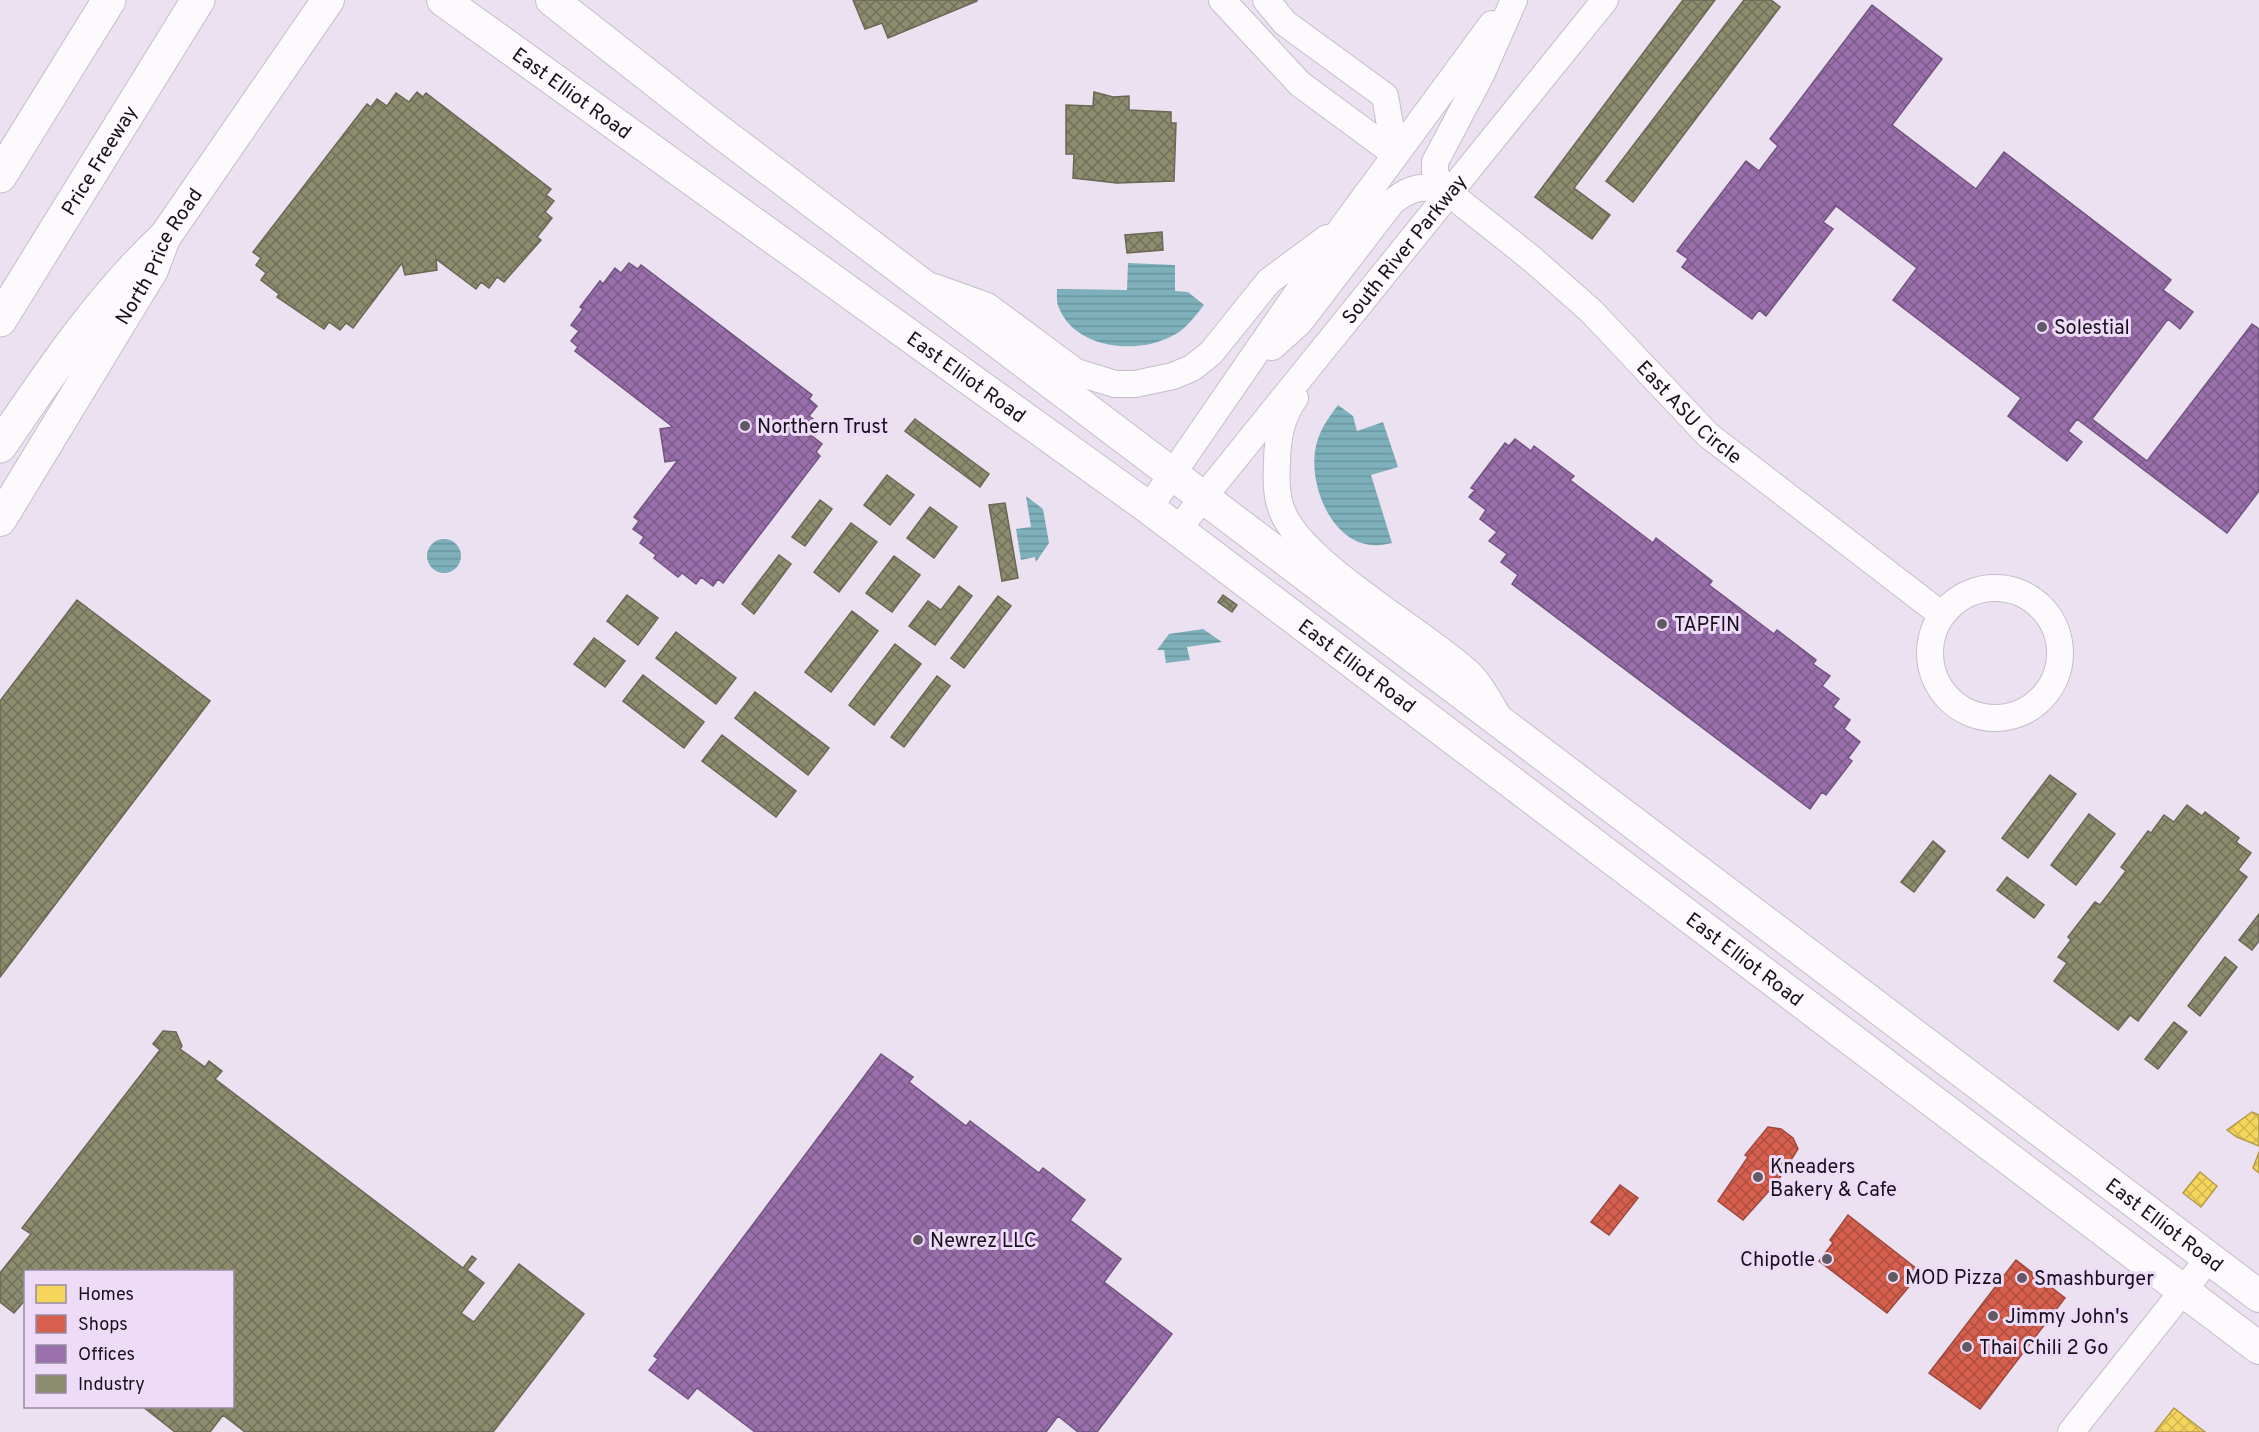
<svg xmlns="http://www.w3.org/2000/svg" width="2259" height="1432" font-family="Overpass,sans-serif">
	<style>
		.water { fill: url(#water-rules) }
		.homes { fill: url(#homes-cross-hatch); stroke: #b39a48; stroke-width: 1.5 }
		.shops { fill: url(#shops-cross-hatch); stroke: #9d483e; stroke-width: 1.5 }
		.offices { fill: url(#offices-cross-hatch); stroke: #725480; stroke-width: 1.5 }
		.industry { fill: url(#industry-cross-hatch); stroke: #696755; stroke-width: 1.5 }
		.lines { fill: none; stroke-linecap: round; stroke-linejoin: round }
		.minor-casing { stroke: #c5beca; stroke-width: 28 }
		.major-casing { stroke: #c5beca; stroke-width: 34 }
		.highway-casing { stroke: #c5beca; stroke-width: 35 }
		.minor { stroke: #fcfafd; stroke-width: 26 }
		.major { stroke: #fcfafd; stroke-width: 32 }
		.highway { stroke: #fcfafd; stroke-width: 33 }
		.poi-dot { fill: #615a66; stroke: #eddbf7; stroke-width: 2 }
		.labels { text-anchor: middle; stroke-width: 6; stroke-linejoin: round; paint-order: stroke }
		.street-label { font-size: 20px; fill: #17111b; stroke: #eddbf7 }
		.poi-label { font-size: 20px; fill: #17111b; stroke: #eddbf7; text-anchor: start }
	</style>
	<defs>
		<pattern id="water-rules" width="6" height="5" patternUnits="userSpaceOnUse" patternTransform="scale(1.5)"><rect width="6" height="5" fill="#7db0ba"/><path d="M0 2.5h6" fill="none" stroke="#6b969f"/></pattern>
		<pattern id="homes-cross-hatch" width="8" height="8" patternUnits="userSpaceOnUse" patternTransform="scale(1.5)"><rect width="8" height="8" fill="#f6d55c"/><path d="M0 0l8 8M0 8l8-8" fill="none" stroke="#d2b64f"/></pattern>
		<pattern id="shops-cross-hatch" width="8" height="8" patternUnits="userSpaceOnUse" patternTransform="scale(1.5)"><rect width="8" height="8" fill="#d6604d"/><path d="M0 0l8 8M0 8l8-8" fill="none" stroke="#ad4e3f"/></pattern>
		<pattern id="offices-cross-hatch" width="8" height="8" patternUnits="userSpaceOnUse" patternTransform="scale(1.5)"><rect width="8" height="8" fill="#9970ab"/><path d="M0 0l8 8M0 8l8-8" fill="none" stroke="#7c5b8a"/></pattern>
		<pattern id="industry-cross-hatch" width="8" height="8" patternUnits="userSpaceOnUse" patternTransform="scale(1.5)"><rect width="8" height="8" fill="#8c8c6e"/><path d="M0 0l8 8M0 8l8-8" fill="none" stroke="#71715a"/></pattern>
	</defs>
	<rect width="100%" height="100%" fill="#ebe1f1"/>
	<path class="water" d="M1128,263L1175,265V291L1188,292L1204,305C1196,315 1186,329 1174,335C1139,355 1076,350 1059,308C1056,302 1057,295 1057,289L1127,290Z
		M1338,405L1353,416L1357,431L1383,422L1398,467L1371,475L1392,543C1386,544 1379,546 1373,545C1329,543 1306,478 1317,442C1321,428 1329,417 1338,405Z
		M1026,496L1043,509L1049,543L1036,562L1035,557L1021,560L1016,529L1031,527Z
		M427 556a17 17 0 1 1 34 0a17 17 0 1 1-34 0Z
		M1203,629L1222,642L1187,647L1190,660L1166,663L1164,650H1157L1169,634Z"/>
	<path class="homes" d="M2252,1112L2259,1115V1146L2237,1137L2227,1130Z
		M2259,1152V1173L2253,1168Z
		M2200,1172L2217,1186L2201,1207L2183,1193Z
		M2174,1408L2205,1432H2155Z"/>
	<path class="shops" d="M1768,1127L1781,1129L1793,1138L1798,1149L1777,1182L1743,1220L1718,1201L1748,1157L1745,1155Z
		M1620,1185L1638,1198L1609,1235L1591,1222Z
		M1848,1215L1921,1272L1887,1313L1819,1261L1833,1243L1830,1240Z
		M2016,1260L2065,1298L1980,1409L1929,1373Z"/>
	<path class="offices" d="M1872,5L1942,59L1892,125L1976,189L2004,152L2171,280L2163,290L2193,312L2180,329L2168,319L2092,419L2147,461L2252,324L2259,329V491L2227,533L2077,419L2068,431L2082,442L2067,461L2008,416L2021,398L1893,300L1917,268L1836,206L1823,222L1833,229L1766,316L1759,310L1752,319L1682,267L1688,259L1677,251L1746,161L1759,171L1778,146L1770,139Z
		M629,263L638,269L641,265L812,395L809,399L817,406L809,416L821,425L812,436L822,444L816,452L820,456L723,583L718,579L713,586L701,577L696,584L682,573L678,577L654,558L656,555L640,543L644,537L633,529L639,521L634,517L678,460L665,462L660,429L673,427L575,351L578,347L571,341L579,331L571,325L583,309L580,307L600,281L603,284L615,268L621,273Z
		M1515,439L1531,451L1534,446L1574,476L1570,480L1653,543L1656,538L1712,581L1709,585L1774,634L1777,630L1816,660L1813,664L1830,676L1822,686L1839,699L1833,707L1850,720L1844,729L1860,742L1848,758L1852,761L1826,795L1822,792L1810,809L1512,584L1518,575L1501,562L1507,554L1489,541L1497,532L1480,519L1486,510L1469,497L1475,490L1471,488L1505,443L1509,446Z
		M881,1054L913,1077L909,1082L966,1126L970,1121L1039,1173L1043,1168L1085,1200L1070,1220L1121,1259L1104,1282L1172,1334L1097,1432H1078L1058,1416L1046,1432H755L697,1388L688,1399L649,1370L658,1359L654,1356Z"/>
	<path class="industry" d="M853,0H977V1L888,38L882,23L865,29Z
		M1683,0H1715L1574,188L1610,215L1592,239L1535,197Z
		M1744,0H1771L1780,7L1633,202L1606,181Z
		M417,92L423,97L426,93L551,189L546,195L554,201L545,212L552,218L537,237L541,240L504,282L497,277L489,288L481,282L476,289L436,259L437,270L405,275L402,263L353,328L346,323L340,330L329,322L324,329L277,297L279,294L261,280L266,273L256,265L261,258L253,252L367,104L371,107L377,99L387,106L396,93L409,102Z
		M1094,92L1113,97L1129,96V110L1171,112V123H1176L1174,181L1117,183L1073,178L1074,154H1066V105L1093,106Z
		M1162,232L1163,250L1127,253L1125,235Z
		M915,419L989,474L980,487L905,431Z
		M887,475L914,495L890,525L864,505Z
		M820,500L832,509L805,546L792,537Z
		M1005,503L1018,578L1002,581L989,505Z
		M930,507L957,527L934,558L907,538Z
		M851,523L877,542L839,592L814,572Z
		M779,555L791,564L754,614L742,604Z
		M894,556L920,575L892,612L866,593Z
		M959,586L972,596L935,645L909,626L928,601L941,610Z
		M627,595L658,618L638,645L607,621Z
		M1223,595L1237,605L1232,612L1218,602Z
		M998,596L1011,606L964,668L951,658Z
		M77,600L210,701L0,977V701Z
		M852,611L878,631L831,692L805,672Z
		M676,632L736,678L716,704L656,658Z
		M594,638L625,661L605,687L574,664Z
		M895,644L921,664L874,725L849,705Z
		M643,675L704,722L684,748L623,701Z
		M937,676L950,686L904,747L891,737Z
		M755,692L829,748L808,775L735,718Z
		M722,735L796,791L776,817L702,761Z
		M2050,775L2076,794L2028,858L2002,838Z
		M2187,805L2202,816L2205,812L2239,838L2236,842L2251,853L2238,870L2247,877L2138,1021L2130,1015L2118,1030L2054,981L2067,963L2058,957L2071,940L2068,937L2095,902L2100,905L2126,871L2121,867L2148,831L2151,833L2164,815L2174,822Z
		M2089,814L2115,834L2076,885L2051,865Z
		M1933,841L1945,851L1914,892L1901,882Z
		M2007,877L2044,905L2034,918L1997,890Z
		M2259,914V941L2252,950L2239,940Z
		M2225,957L2237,967L2200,1016L2188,1006Z
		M2174,1022L2187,1032L2158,1069L2145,1059Z
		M163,1031L176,1032L182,1046L180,1049L205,1067L209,1061L222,1071L215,1079L463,1268L472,1256L476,1259L467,1270L484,1283L461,1313L474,1322L519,1264L584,1314L493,1432H245L223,1415L210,1432H175L142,1406H232V1272H26V1299L14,1313L0,1302V1273L31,1234L22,1228L160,1050L153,1044Z"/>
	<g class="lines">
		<defs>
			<g id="minor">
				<path d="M1222,0L1300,84L1395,154"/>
				<path d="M1266,0L1285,23L1385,96L1395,154"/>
				<path id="s1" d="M1514,0L1481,75L1435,162V172L1439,182L1449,193L1532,259L1591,311L1708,435L1942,615"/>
				<path d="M934,287L987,306L1076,372L1115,384H1135L1173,376L1192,368L1211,353L1269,281L1327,238"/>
				<path d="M1272,347L1299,323L1392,202C1412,186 1424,184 1449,193"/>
				<path d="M1295,398C1281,417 1277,440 1277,463C1276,478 1276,494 1281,508C1298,562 1424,631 1469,673C1480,683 1489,701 1497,714"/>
				<path d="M1149,508L1344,225L1492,24"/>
				<path id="s2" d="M1178,529L1605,0"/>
				<circle cx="1995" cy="653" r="65"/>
				<path d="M2071,1432L2209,1258"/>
			</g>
			<g id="major">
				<path id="s3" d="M443,0L1149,508L2259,1348"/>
				<path id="s4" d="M552,0L715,128L2259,1296"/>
				<path id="s5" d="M0,520L152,270L164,238L328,0"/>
			</g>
			<g id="highway">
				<path d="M0,176L109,0"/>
				<path id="s6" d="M0,320L198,0"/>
				<path d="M0,446C49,374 100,298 164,238"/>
			</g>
		</defs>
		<use href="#minor" class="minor-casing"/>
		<use href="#major" class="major-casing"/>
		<use href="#highway" class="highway-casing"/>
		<use href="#minor" class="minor"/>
		<use href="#major" class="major"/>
		<use href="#highway" class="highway"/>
	</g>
	<g class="poi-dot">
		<circle cx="2042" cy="327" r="6"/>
		<circle cx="745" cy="426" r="6"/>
		<circle cx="1662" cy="624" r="6"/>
		<circle cx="1758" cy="1177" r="6"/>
		<circle cx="918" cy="1240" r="6"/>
		<circle cx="1827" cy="1259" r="6"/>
		<circle cx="1893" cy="1277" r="6"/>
		<circle cx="2022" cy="1278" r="6"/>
		<circle cx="1993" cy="1316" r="6"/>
		<circle cx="1967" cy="1347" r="6"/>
	</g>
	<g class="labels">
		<g class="street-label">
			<text dy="7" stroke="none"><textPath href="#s3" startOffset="159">East Elliot Road</textPath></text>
			<text dy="7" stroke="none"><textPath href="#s6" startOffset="188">Price Freeway</textPath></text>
			<text dy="7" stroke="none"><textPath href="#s2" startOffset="360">South River Parkway</textPath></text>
			<text dy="7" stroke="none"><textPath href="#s5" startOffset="308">North Price Road</textPath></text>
			<text dy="7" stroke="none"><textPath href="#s3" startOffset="645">East Elliot Road</textPath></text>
			<text dy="7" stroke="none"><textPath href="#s1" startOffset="542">East ASU Circle</textPath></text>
			<text dy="7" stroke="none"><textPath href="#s3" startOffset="1131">East Elliot Road</textPath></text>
			<text dy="7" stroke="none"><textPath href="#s3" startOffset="1617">East Elliot Road</textPath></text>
			<text dy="7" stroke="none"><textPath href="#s4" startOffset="2025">East Elliot Road</textPath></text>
		</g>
		<g class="poi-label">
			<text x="2054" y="334">Solestial</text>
			<text x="757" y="433">Northern Trust</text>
			<text x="1674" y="631">TAPFIN</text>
			<text x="1770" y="1173">Kneaders<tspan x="1770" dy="23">Bakery &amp; Cafe</tspan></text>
			<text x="930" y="1247">Newrez LLC</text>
			<text x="1815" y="1266" text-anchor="end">Chipotle</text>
			<text x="1905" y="1284">MOD Pizza</text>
			<text x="2034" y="1285">Smashburger</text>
			<text x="2005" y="1323">Jimmy John's</text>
			<text x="1979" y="1354">Thai Chili 2 Go</text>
		</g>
	</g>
	<rect x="24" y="1270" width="210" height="138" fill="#eddbf7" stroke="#978a9f" stroke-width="1.5"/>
	<rect x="36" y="1285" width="30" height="18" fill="#f6d55c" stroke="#978a9f" stroke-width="1.5"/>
	<text x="78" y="1300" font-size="18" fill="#17111b">Homes</text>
	<rect x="36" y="1315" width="30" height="18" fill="#d6604d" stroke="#978a9f" stroke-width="1.5"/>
	<text x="78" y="1330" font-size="18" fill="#17111b">Shops</text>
	<rect x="36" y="1345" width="30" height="18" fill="#9970ab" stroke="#978a9f" stroke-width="1.5"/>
	<text x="78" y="1360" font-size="18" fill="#17111b">Offices</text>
	<rect x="36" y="1375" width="30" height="18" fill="#8c8c6e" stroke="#978a9f" stroke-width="1.5"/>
	<text x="78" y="1390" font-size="18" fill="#17111b">Industry</text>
</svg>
